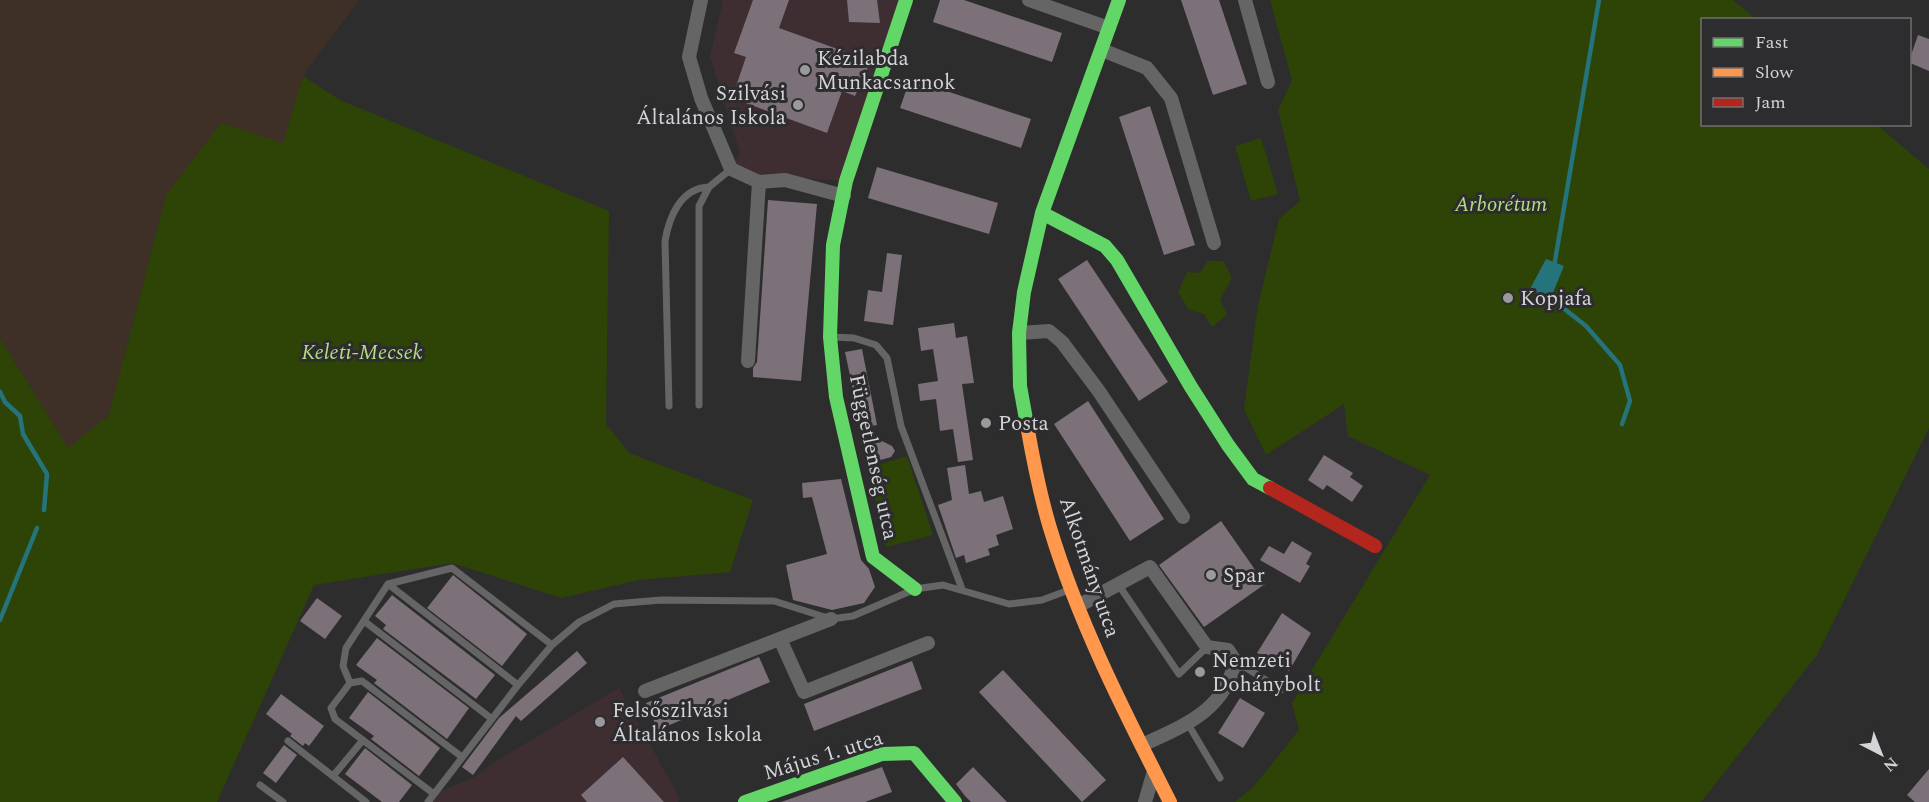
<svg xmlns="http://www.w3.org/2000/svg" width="1929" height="802" font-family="Spectral,serif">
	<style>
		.industrial { fill: #3e3027 }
		.education { fill: #3e2e31 }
		.green { fill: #2d4406 }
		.water { fill: #25737b }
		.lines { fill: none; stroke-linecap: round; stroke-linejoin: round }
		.stream { stroke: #25737b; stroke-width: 4.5 }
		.building { fill: #7c7079 }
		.lane { stroke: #656565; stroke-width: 7 }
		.street { stroke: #656565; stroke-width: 14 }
		.fast { stroke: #63d668; stroke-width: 14 }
		.slow { stroke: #ff974d; stroke-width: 14 }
		.jam { stroke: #b3261e; stroke-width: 14 }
		.poi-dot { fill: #9a999b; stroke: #2d2c2f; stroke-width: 2 }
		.labels { text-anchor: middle; stroke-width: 6; stroke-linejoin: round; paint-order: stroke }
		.poi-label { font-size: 21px; fill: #d4d3d5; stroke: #2d2c2f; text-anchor: start }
		.park-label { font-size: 21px; font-style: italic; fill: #b2de80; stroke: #2d2c2f }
		.street-label { font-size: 21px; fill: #d4d3d5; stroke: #2d2c2f }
	</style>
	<rect width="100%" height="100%" fill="#2d2d2e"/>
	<path class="industrial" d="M0,0H359L303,76L283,143L166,195L109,415L68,449L0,338Z"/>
	<path class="education" d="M723,0H906L846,181L787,177L759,182L731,169L740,153L710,56Z
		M619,688L680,799L678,802H428L434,794L473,778L504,756Z"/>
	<path class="green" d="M1270,0H1733L1756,19L1702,20V124L1877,125L1929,169V428L1817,655L1701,802H1235L1255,785L1299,730L1292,703L1430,475L1348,436L1344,404L1266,455L1244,409L1258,305L1279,219L1300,201L1278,110L1292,80Z
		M303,76L340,100L609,211L606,424L629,453L753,500L730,572L639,580L561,598L452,563L314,585L217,802H0V338L68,448L109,415L166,195L221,123L283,143Z
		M1261,138L1278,194L1251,201L1235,146Z
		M1208,261H1223L1232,278L1220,299L1227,315L1212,327L1204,314L1189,310L1178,292L1187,272L1200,273Z
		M907,456L933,535L886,547L868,468Z"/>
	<path class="water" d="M1546,259L1564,266L1552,295L1537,296L1531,287Z"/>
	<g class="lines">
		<path class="stream" d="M1554,267L1599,0
			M1550,289L1552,295L1562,307L1586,326L1620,365L1630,401L1622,424
			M0,392L5,402L20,416L23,434L47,474L44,510
			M0,620L37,528"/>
	</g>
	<path class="building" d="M753,0H789L779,28L871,61L855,96L842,91L827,133L732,98L746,57L734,53Z
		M847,0H877L880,23L849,22Z
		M940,0H964L1062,33L1052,62L933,22Z
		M1181,0H1219L1247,84L1213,95Z
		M1918,35L1929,39V71L1910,63V58Z
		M910,79L1031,119L1021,148L900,108Z
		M1150,106L1195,245L1164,255L1119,117Z
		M877,167L998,203L989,234L868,198Z
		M768,200L817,204L801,381L753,377V368L757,362Z
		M887,253L902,255L893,325L864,321L868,290L882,292Z
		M1087,260L1168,382L1139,401L1058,279Z
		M954,323L956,338L967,336L974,383L962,384L973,460L958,462L953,429L940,431L936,399L920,401L918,384L938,381L933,349L921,351L918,328Z
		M862,349L877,425L861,428L845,352Z
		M1088,401L1164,519L1130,541L1054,424Z
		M870,435L892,446L895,451L891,457L877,461Z
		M1324,455L1353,473L1350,477L1363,486L1352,502L1327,485L1323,490L1308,480Z
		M965,465L969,494L981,491L984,502L1003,496L1013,529L996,535L999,545L988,549L990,555L966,563L964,555L956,558L938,505L952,500L947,468Z
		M841,479L861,560L869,569L875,587L864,603L832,610L793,600L786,565L827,554L812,497L803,498L802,483Z
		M1221,521L1265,584L1204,627L1159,565Z
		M1292,541L1312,553L1306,564L1310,566L1300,583L1260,560L1269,546L1284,554Z
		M453,575L527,634L502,666L427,608Z
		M392,595L495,675L476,699L383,629L386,625L375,616Z
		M317,598L342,616L325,639L300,621Z
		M1282,613L1311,633L1289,671L1257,653Z
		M377,638L469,708L447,739L374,683L377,680L356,665Z
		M577,651L587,663L521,721L516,716L473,775L462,767L499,718Z
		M759,657L770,682L658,730L646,703Z
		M912,661L922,689L814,731L804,704Z
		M1003,670L1106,780L1082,802L979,692Z
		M368,692L440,748L419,776L371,739L374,736L349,718Z
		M281,694L324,726L309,746L305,743L303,746L290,736L292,734L266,714Z
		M1240,698L1265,713L1243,748L1218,733Z
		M284,745L297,755L276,783L263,773Z
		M365,748L412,785L399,802H382L345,774Z
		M623,757L664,802H587L581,795Z
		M882,767L892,792L865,802H781Z
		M973,767L1007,802H971L965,796L956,784Z
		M1929,769V802H1915L1907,795Z"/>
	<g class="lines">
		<path class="lane" d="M831,337L854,338L876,345L887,358L901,426L962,589
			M699,405V206L709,187L731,169
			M669,406L665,241C669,218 680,188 709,187
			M388,584L518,685
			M1118,584L1179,674L1207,647
			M364,621L492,719
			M1234,668L1245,667L1281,690
			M350,683L362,681L462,757
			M1188,724L1220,778
			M288,741L366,802
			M333,776L363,740
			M260,785L283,802
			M434,794L335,719L331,708L350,683L343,666L346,648L388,584L452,568L552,645
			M428,802L518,685L552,645L579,622L614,604L661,600L774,601L831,619L853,616L915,589L943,585L1009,604L1042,600L1069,590"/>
		<path class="street" d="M701,0L689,57L701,98L731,169L759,182L748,361
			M1029,0L1109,28
			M1245,0L1268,82
			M1102,50L1147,68L1171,98L1214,243
			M759,182L785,180L844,196
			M1019,333L1049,331L1062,342L1098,390L1183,517
			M1078,606L1150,567L1207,647L1228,650L1235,661C1225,711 1183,726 1142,745
			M780,639L804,692L928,643
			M645,691L831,619
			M1145,802L1154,771"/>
		<path class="fast" d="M906,0L846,181L833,245L830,337L836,397L873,557L915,589
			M1042,213L1105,246L1117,260L1191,387L1228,445L1253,479L1270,488
			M1027,425L1020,386L1019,333L1024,292L1042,213L1119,0
			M745,802L882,754L914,753L955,802"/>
		<path class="slow" d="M1027,425C1033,459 1040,495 1050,528C1079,624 1125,713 1170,802"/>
		<path class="jam" d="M1270,488L1375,546"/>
	</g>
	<g class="poi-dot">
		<circle cx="805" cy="70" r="6"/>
		<circle cx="798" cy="105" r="6"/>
		<circle cx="1508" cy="298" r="6"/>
		<circle cx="986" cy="423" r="6"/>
		<circle cx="1211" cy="575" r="6"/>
		<circle cx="1200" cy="672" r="6"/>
		<circle cx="600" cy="722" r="6"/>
	</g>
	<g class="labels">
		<g class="poi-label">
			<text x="817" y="65">Kézilabda<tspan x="817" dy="24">Munkacsarnok</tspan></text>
			<text x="786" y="100" text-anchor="end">Szilvási<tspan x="786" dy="24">Általános Iskola</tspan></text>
			<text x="1520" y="305">Kopjafa</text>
			<text x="998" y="430">Posta</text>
			<text x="1223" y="582">Spar</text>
			<text x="1212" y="667">Nemzeti<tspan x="1212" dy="24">Dohánybolt</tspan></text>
			<text x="612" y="717">Felsőszilvási<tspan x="612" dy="24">Általános Iskola</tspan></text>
		</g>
		<g class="park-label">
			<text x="1501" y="211">Arborétum</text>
			<text x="362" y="359">Keleti-Mecsek</text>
		</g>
		<g class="street-label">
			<text transform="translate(874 457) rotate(78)" y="7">Függetlenség utca</text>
			<text transform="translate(1090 567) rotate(71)" y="7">Alkotmány utca</text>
			<text transform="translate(823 755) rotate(-17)" y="7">Május 1. utca</text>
		</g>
	</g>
	<rect x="1701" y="18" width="210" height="108" fill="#2d2c2f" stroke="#706f71" stroke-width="1.5"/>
	<rect x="1713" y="38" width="30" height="9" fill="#63d668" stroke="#706f71" stroke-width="1.5"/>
	<text x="1755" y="48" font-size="18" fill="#d4d3d5">Fast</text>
	<rect x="1713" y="68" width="30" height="9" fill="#ff974d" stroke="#706f71" stroke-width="1.5"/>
	<text x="1755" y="78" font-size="18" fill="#d4d3d5">Slow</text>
	<rect x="1713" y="98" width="30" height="9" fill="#b3261e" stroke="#706f71" stroke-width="1.5"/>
	<text x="1755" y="108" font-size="18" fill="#d4d3d5">Jam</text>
	<g transform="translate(1881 754) rotate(138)" stroke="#2d2c2f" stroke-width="4.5" paint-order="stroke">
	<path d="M0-4.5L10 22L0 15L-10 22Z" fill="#d4d3d5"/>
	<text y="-9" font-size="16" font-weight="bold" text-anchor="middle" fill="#d4d3d5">N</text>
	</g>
</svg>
